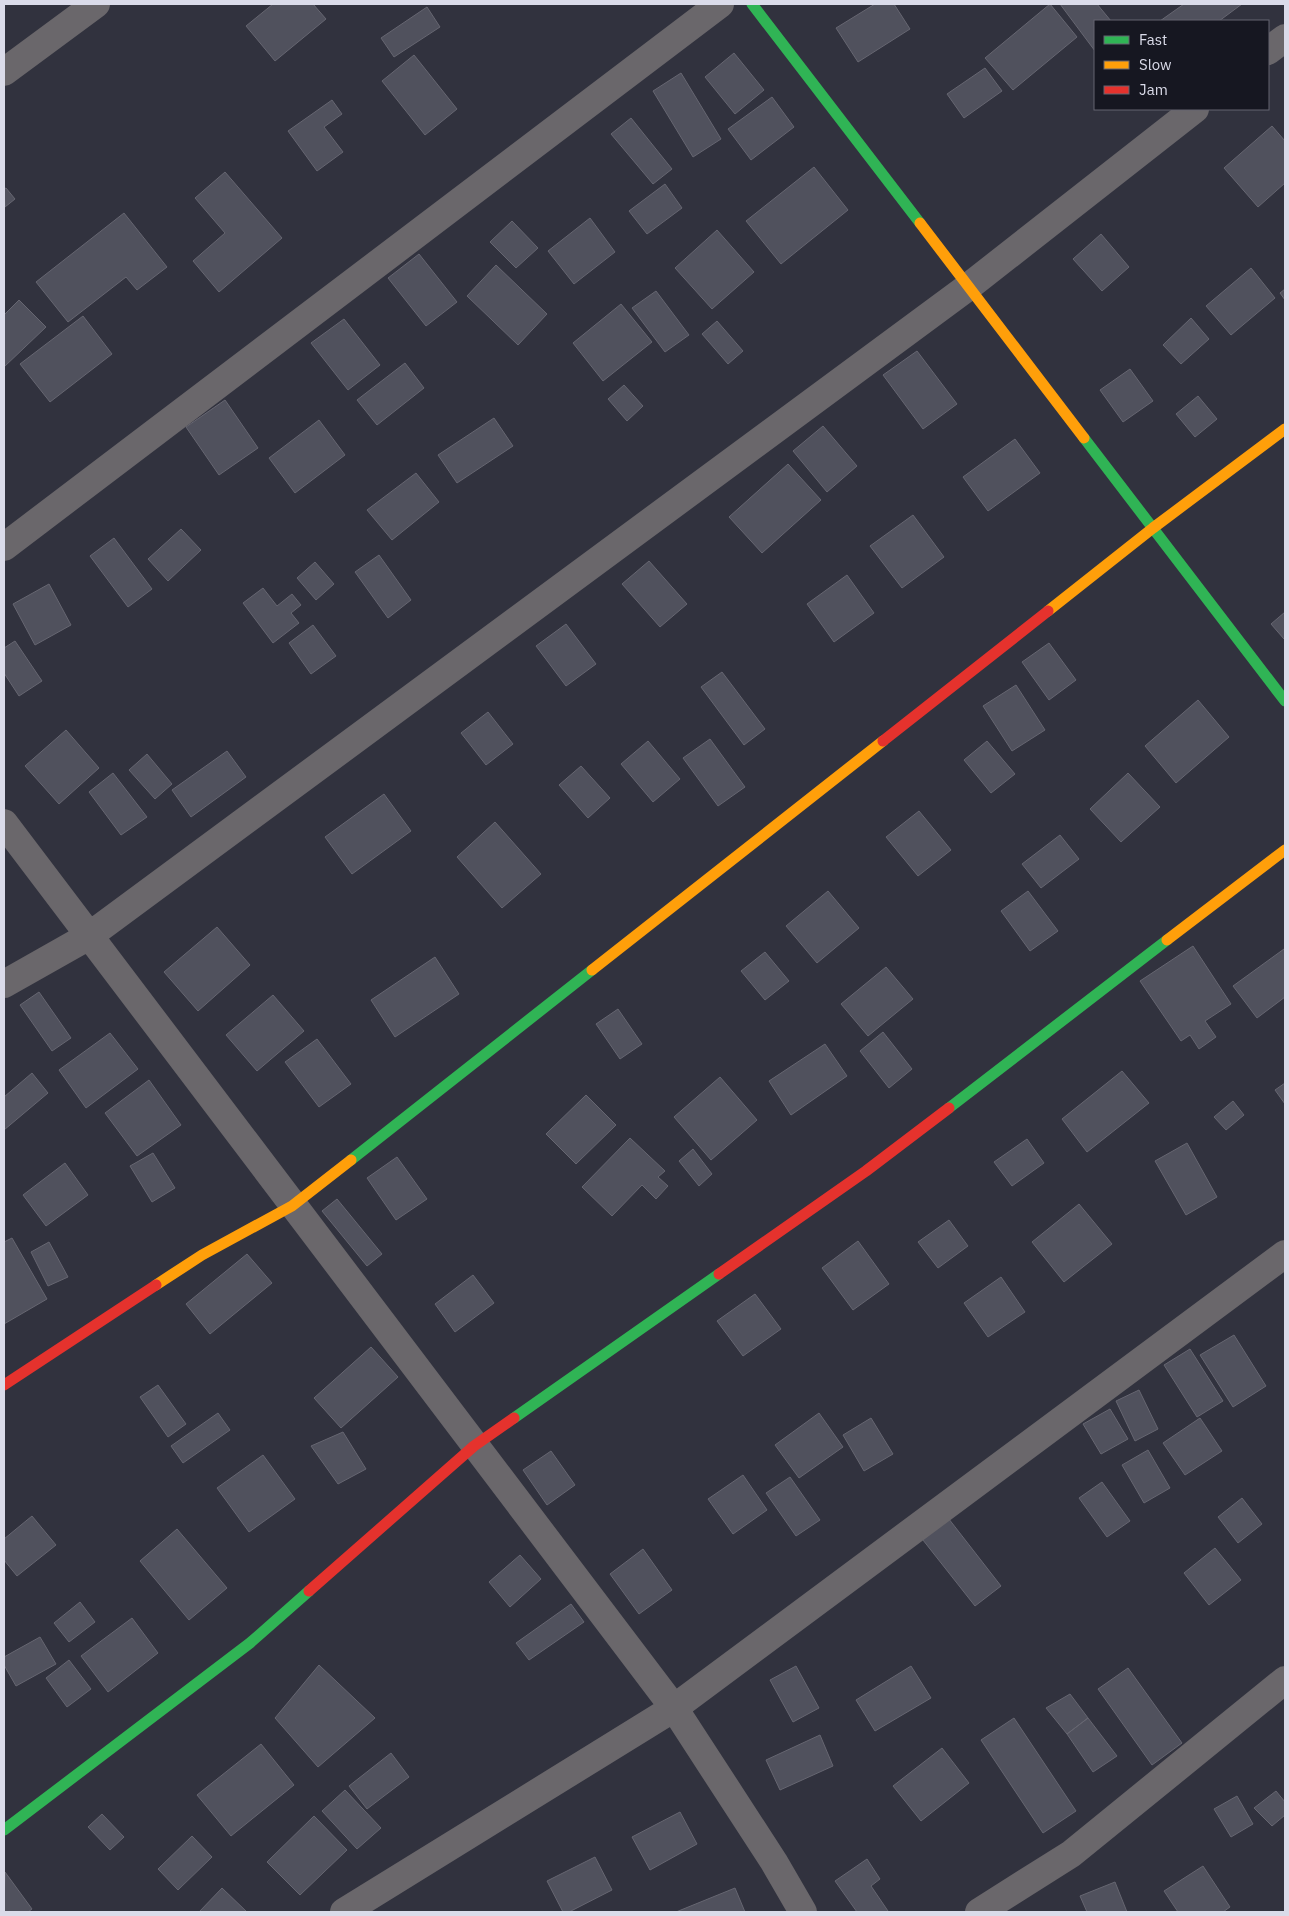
<svg xmlns="http://www.w3.org/2000/svg" width="1289" height="1916" font-family="'IBM Plex Sans',sans-serif">
	<style>
		.building { fill: #50515d; stroke: #666671 }
		.lines { fill: none; stroke-linecap: round; stroke-linejoin: round }
		.street { stroke: #6a676b; stroke-width: 28 }
		.fast { stroke: #30b455; stroke-width: 11 }
		.slow { stroke: #ff9f0a; stroke-width: 11 }
		.jam { stroke: #e5322d; stroke-width: 11 }
	</style>
	<rect width="100%" height="100%" fill="#31323e"/>
	<path class="building" d="M273,4H313L326,19L275,61L246,26Z
		M875,4H894L910,29L858,62L836,28Z
		M1050,4L1077,37L1013,90L985,58Z
		M1060,4H1097L1111,21H1095V51Z
		M1184,4H1242L1219,21H1160Z
		M427,7L440,27L394,57L381,38Z
		M734,53L764,90L735,114L705,77Z
		M414,55L457,109L425,135L382,81Z
		M985,68L1002,91L964,118L947,94Z
		M681,73L721,139L693,157L653,91Z
		M772,97L794,127L751,160L728,129Z
		M332,100L342,114L324,127L343,152L317,171L288,131Z
		M631,118L672,169L653,184L611,134Z
		M1272,126L1285,141V183L1258,207L1224,168Z
		M814,167L848,210L781,264L746,221Z
		M225,172L282,238L219,292L193,261L225,233L195,198Z
		M665,184L682,208L647,234L629,211Z
		M6,188L15,199L5,207L4,189Z
		M124,213L167,267L137,290L126,277L68,322L36,282Z
		M590,218L615,252L574,284L548,251Z
		M512,221L538,248L516,268L490,242Z
		M717,230L754,272L712,309L675,268Z
		M1101,234L1129,267L1102,291L1073,259Z
		M419,254L457,302L426,326L388,278Z
		M496,265L547,314L518,345L467,296Z
		M1251,268L1275,298L1231,335L1206,306Z
		M1285,289V300L1280,293Z
		M656,291L689,335L665,352L632,308Z
		M19,300L46,327L4,367V315Z
		M621,304L652,342L603,381L573,343Z
		M83,316L112,354L50,402L20,364Z
		M1191,318L1209,339L1181,364L1163,345Z
		M344,319L380,365L348,390L311,343Z
		M717,321L743,351L728,364L702,334Z
		M917,351L957,404L923,429L883,375Z
		M405,363L424,388L377,425L357,400Z
		M1130,369L1153,401L1123,422L1100,390Z
		M624,385L643,406L627,421L608,399Z
		M1198,396L1217,419L1195,437L1176,414Z
		M225,400L258,448L219,475L186,427Z
		M494,418L513,446L457,483L438,455Z
		M319,420L345,455L295,493L269,458Z
		M823,426L857,466L827,492L793,451Z
		M1015,439L1040,473L988,511L963,477Z
		M788,464L821,500L762,553L729,517Z
		M416,473L439,502L392,540L367,510Z
		M913,515L944,557L902,588L870,546Z
		M181,529L201,550L168,581L148,559Z
		M114,538L152,589L128,607L90,556Z
		M379,555L411,600L388,618L355,572Z
		M649,561L687,604L660,627L622,584Z
		M315,562L334,584L316,600L297,578Z
		M847,575L874,613L834,642L807,604Z
		M49,584L71,625L35,645L13,604Z
		M263,588L277,606L292,594L301,605L291,613L299,623L273,643L243,603Z
		M1285,612V637L1284,639L1271,624Z
		M566,624L596,664L566,686L536,646Z
		M313,625L336,656L311,674L289,643Z
		M15,641L42,681L19,696L4,673V648Z
		M1049,643L1076,680L1049,700L1022,662Z
		M722,672L765,729L744,745L701,687Z
		M1016,685L1045,730L1012,751L983,706Z
		M1198,700L1229,737L1176,783L1145,746Z
		M488,712L513,744L486,765L461,733Z
		M66,730L99,768L59,804L25,766Z
		M710,739L745,787L718,806L683,758Z
		M648,741L680,779L653,802L621,764Z
		M987,741L1015,774L991,793L964,760Z
		M227,751L246,777L191,817L172,790Z
		M147,754L172,784L155,799L129,770Z
		M581,766L610,798L588,818L559,785Z
		M113,773L147,817L121,835L89,792Z
		M1128,773L1160,807L1121,842L1090,809Z
		M384,794L411,831L352,874L325,837Z
		M919,811L951,850L918,876L886,837Z
		M495,822L541,874L502,908L457,857Z
		M1060,835L1079,859L1041,888L1022,864Z
		M828,891L859,928L817,963L786,926Z
		M1028,891L1058,931L1030,951L1001,911Z
		M217,927L250,965L198,1011L164,972Z
		M1193,946L1231,1004L1205,1021L1216,1037L1199,1049L1190,1035L1181,1041L1140,981Z
		M1284,949L1285,951V997L1257,1018L1233,986Z
		M765,952L789,981L765,1000L741,971Z
		M435,957L459,994L395,1037L371,1000Z
		M886,967L913,999L868,1036L841,1004Z
		M39,992L71,1038L52,1051L20,1005Z
		M273,995L304,1031L257,1071L226,1035Z
		M618,1009L642,1044L620,1059L596,1024Z
		M883,1032L912,1069L889,1088L860,1051Z
		M110,1033L138,1069L86,1108L59,1070Z
		M317,1039L351,1084L319,1107L285,1062Z
		M825,1044L847,1076L791,1115L769,1081Z
		M1122,1071L1149,1103L1087,1152L1062,1119Z
		M32,1073L48,1093L4,1130V1097Z
		M720,1077L757,1120L711,1160L674,1117Z
		M149,1080L181,1125L137,1156L105,1113Z
		M1285,1083V1104L1275,1090Z
		M586,1095L616,1125L576,1164L546,1134Z
		M1233,1101L1244,1115L1226,1130L1214,1117Z
		M630,1138L665,1171L658,1177L668,1186L656,1199L642,1185L612,1216L582,1187Z
		M1027,1139L1044,1163L1012,1186L994,1162Z
		M1187,1143L1217,1197L1186,1215L1155,1161Z
		M693,1149L712,1174L699,1186L679,1161Z
		M153,1153L175,1188L152,1202L130,1166Z
		M397,1157L427,1199L396,1220L367,1178Z
		M65,1163L88,1195L46,1226L23,1195Z
		M337,1199L382,1254L367,1266L322,1211Z
		M1079,1204L1112,1244L1064,1282L1032,1242Z
		M949,1220L968,1246L938,1268L918,1242Z
		M12,1238L47,1299L4,1324V1242Z
		M858,1241L889,1284L853,1310L822,1268Z
		M49,1242L68,1277L48,1286L31,1252Z
		M247,1254L272,1283L210,1334L186,1304Z
		M473,1275L494,1303L455,1332L435,1304Z
		M1001,1277L1025,1312L988,1337L964,1303Z
		M755,1294L781,1329L743,1356L717,1321Z
		M1234,1335L1266,1386L1233,1407L1200,1355Z
		M371,1347L398,1377L341,1428L314,1398Z
		M1190,1349L1223,1401L1197,1417L1164,1365Z
		M158,1385L186,1424L168,1437L140,1397Z
		M1139,1390L1158,1429L1135,1441L1116,1401Z
		M1110,1409L1128,1439L1101,1454L1083,1424Z
		M218,1413L230,1430L183,1463L171,1446Z
		M819,1413L843,1447L799,1478L775,1445Z
		M871,1418L893,1454L864,1471L843,1435Z
		M1200,1418L1222,1451L1185,1475L1163,1443Z
		M343,1432L366,1469L338,1484L311,1446Z
		M1148,1450L1170,1488L1144,1503L1122,1465Z
		M551,1451L575,1485L547,1505L523,1470Z
		M263,1455L295,1499L249,1532L217,1488Z
		M743,1475L767,1510L733,1534L708,1499Z
		M790,1477L820,1520L796,1536L766,1493Z
		M1102,1482L1130,1521L1107,1537L1079,1498Z
		M1242,1498L1262,1524L1238,1543L1218,1517Z
		M945,1514L1001,1586L975,1606L919,1535Z
		M32,1516L56,1545L17,1576L4,1560V1539Z
		M177,1529L227,1588L189,1620L140,1561Z
		M1215,1548L1241,1580L1209,1605L1184,1573Z
		M643,1549L672,1590L639,1614L610,1574Z
		M520,1555L541,1579L510,1607L489,1582Z
		M80,1602L95,1622L69,1642L54,1623Z
		M571,1604L584,1622L529,1660L516,1643Z
		M132,1618L158,1653L108,1692L81,1656Z
		M40,1637L56,1664L16,1686L4,1665V1657Z
		M69,1660L91,1689L67,1707L46,1678Z
		M319,1665L375,1718L318,1767L275,1718Z
		M796,1666L819,1708L793,1722L770,1680Z
		M911,1666L931,1698L875,1731L856,1700Z
		M1128,1668L1182,1743L1152,1765L1098,1689Z
		M1070,1694L1088,1718L1067,1734L1046,1708Z
		M1014,1718L1076,1811L1043,1833L981,1740Z
		M1088,1718L1117,1756L1093,1772L1067,1734Z
		M820,1735L833,1766L780,1790L766,1760Z
		M261,1744L294,1785L231,1836L197,1795Z
		M942,1748L969,1783L921,1821L893,1786Z
		M391,1753L409,1777L367,1809L349,1786Z
		M345,1790L381,1828L357,1849L322,1811Z
		M1276,1791L1285,1802V1815L1272,1826L1254,1808Z
		M1237,1796L1253,1824L1231,1837L1214,1809Z
		M680,1812L697,1844L650,1870L632,1837Z
		M102,1814L124,1837L110,1850L88,1827Z
		M314,1816L347,1850L300,1895L267,1862Z
		M192,1836L212,1857L178,1890L158,1869Z
		M595,1857L612,1890L569,1912H563L547,1881Z
		M867,1859L880,1879L871,1886L888,1911L887,1912H857L835,1881Z
		M1203,1866L1230,1907L1223,1912H1178L1164,1891Z
		M5,1872L32,1909L28,1912H4Z
		M1115,1882L1127,1912H1087L1080,1896Z
		M222,1888L247,1912H199Z
		M735,1888L745,1912H676Z"/>
	<g class="lines">
		<path class="street" d="M1268,51L1285,38
			M4,72L96,4
			M4,547L720,4
			M4,823L674,1708L774,1862L803,1912
			M4,984L89,936L968,287L1195,109
			M344,1912L674,1708L1285,1254
			M979,1912L1071,1854L1285,1680"/>
		<path class="fast" d="M752,4L920,223
			M1084,438L1285,701
			M949,1108L1167,940
			M351,1160L592,970
			M514,1418L719,1274
			M4,1830L250,1643L309,1591"/>
		<path class="slow" d="M920,223L1084,438
			M1048,611L1153,528L1285,429
			M1167,940L1285,850
			M592,970L883,741
			M156,1285L202,1255L292,1206L351,1160"/>
		<path class="jam" d="M883,741L1048,611
			M719,1274L866,1171L949,1108
			M4,1385L156,1285
			M309,1591L474,1446L514,1418"/>
	</g>
	<rect width="1289" height="1916" fill="none" stroke="#dadbe9" stroke-width="10"/>
	<rect x="1094" y="20" width="175" height="90" fill="#161721" stroke="#646571"/>
	<rect x="1104" y="36" width="25" height="8" fill="#30b455" stroke="#646571"/>
	<text x="1139" y="45" font-size="15" fill="#dadbe9">Fast</text>
	<rect x="1104" y="61" width="25" height="8" fill="#ff9f0a" stroke="#646571"/>
	<text x="1139" y="70" font-size="15" fill="#dadbe9">Slow</text>
	<rect x="1104" y="86" width="25" height="8" fill="#e5322d" stroke="#646571"/>
	<text x="1139" y="95" font-size="15" fill="#dadbe9">Jam</text>
</svg>
